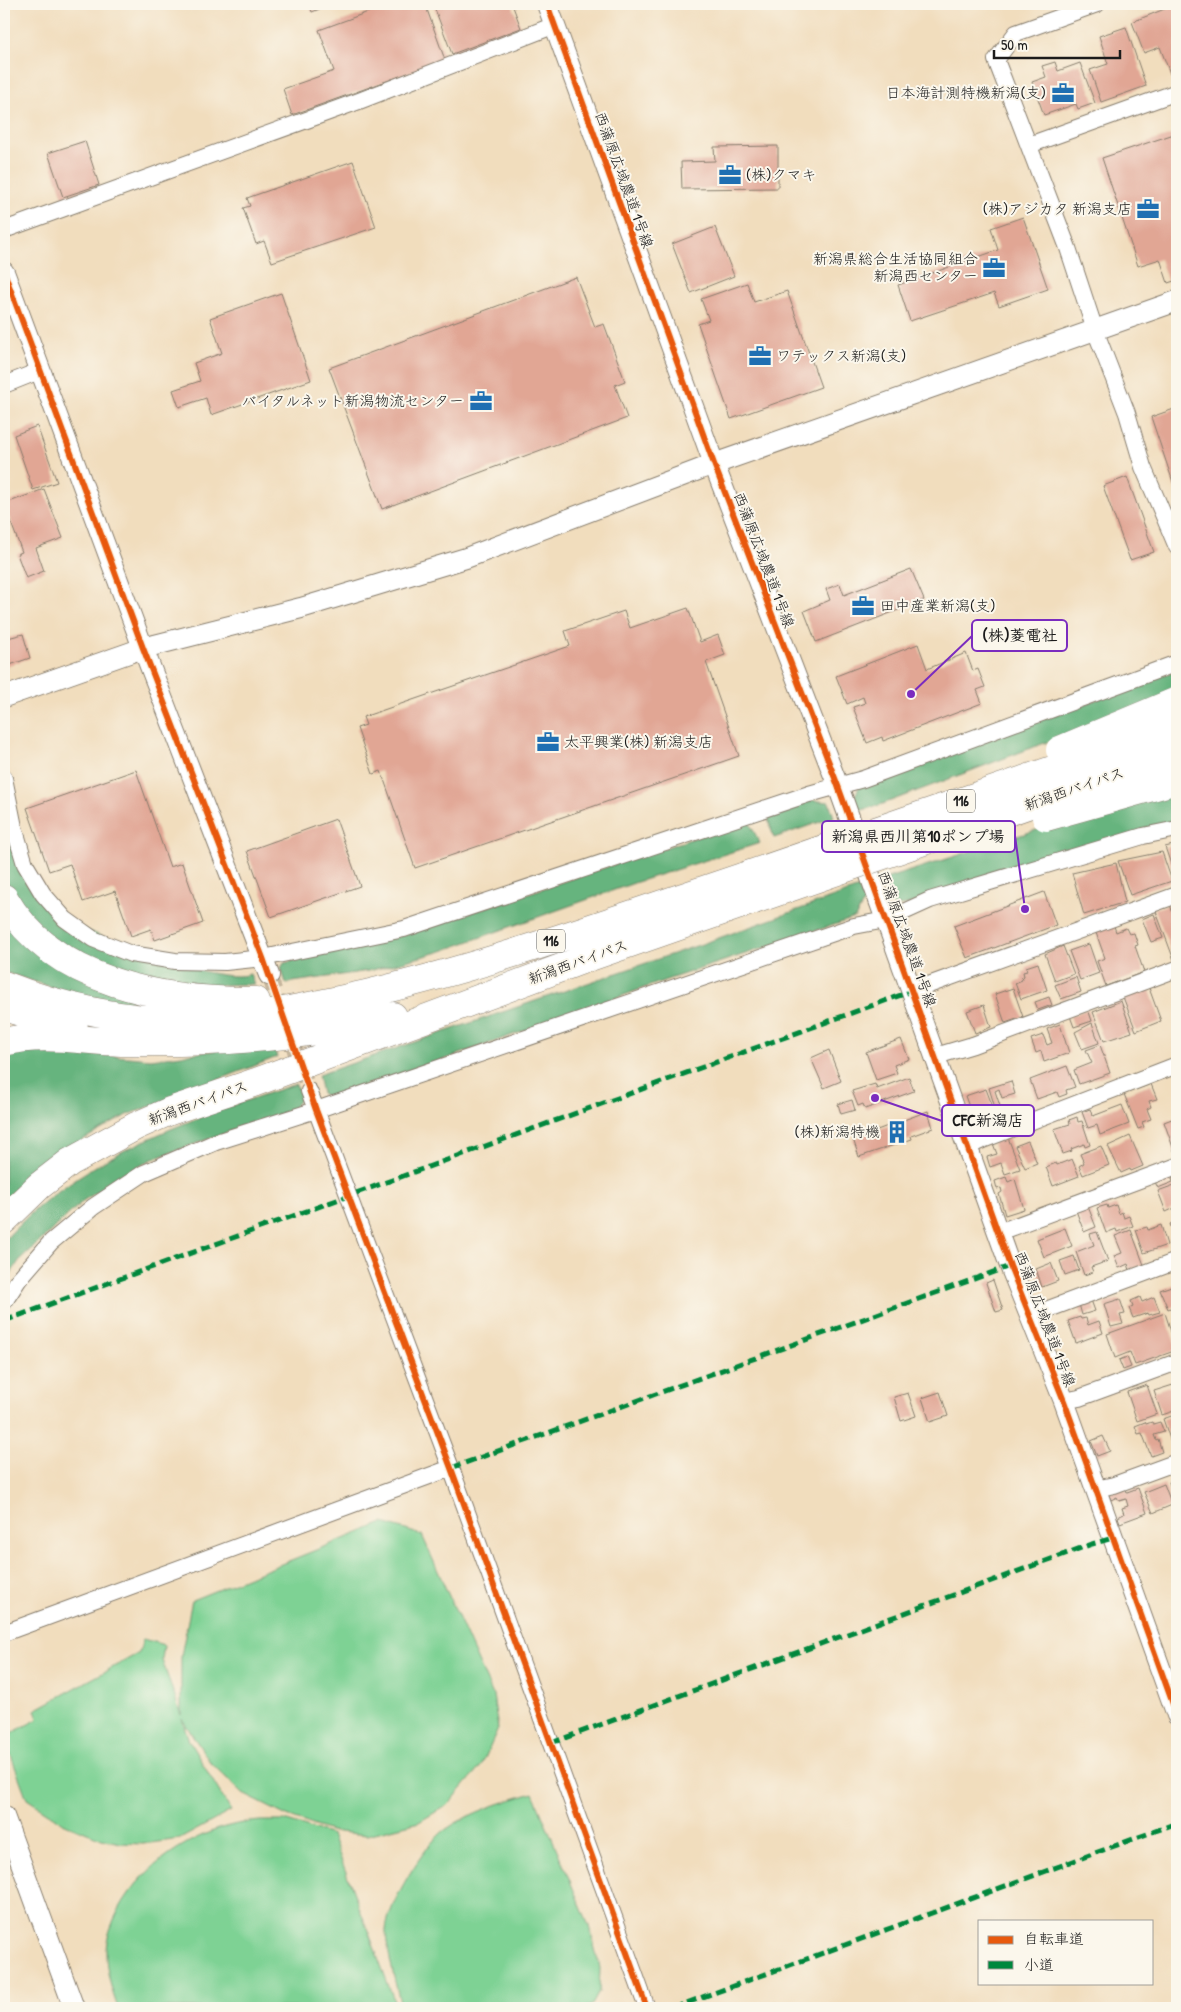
<svg xmlns="http://www.w3.org/2000/svg" width="1181" height="2012" font-family="'Patrick Hand','Klee One',sans-serif">
	<style>
		.green { fill: #7ed294; stroke: #4d7758 }
		.forest { fill: #66b47e; stroke: #41684d }
		.building { fill: #e1a694 }
		.lines { fill: none; stroke-linecap: round; stroke-linejoin: round }
		.minor-tunnel { stroke: #c6b69d; stroke-width: 16; stroke-dasharray: 16 8; stroke-linecap: butt }
		.minor-casing { stroke: #867c6c; stroke-width: 18 }
		.tertiary-casing { stroke: #867c6c; stroke-width: 22 }
		.motorway-casing { stroke: #867c6c; stroke-width: 29 }
		.minor { stroke: #fff; stroke-width: 16 }
		.tertiary { stroke: #fff; stroke-width: 20 }
		.motorway { stroke: #fff; stroke-width: 28 }
		.motorway-bridge-casing { stroke: #867c6c; stroke-width: 29; stroke-linecap: butt }
		.motorway-bridge { stroke: #fff; stroke-width: 28 }
		.quiet { stroke: #00873e; stroke-width: 5; stroke-dasharray: 10 5; stroke-linecap: butt }
		.cycleway-casing { stroke: #fbf7ec; stroke-width: 9 }
		.cycleway { stroke: #e8590c; stroke-width: 6 }
		.labels { text-anchor: middle; stroke-width: 4; stroke-linejoin: round; paint-order: stroke }
		.shield { fill: #fbf7ec; stroke: #5f5e5a; stroke-width: 1 }
		.shield-label { font-size: 14px; font-weight: bold; fill: #1c1c1c }
		.poi-label { font-size: 15px; fill: #1c1c1c; stroke: #fbf7ec; text-anchor: end }
		.street-label { font-size: 15px; fill: #1c1c1c; stroke: #fbf7ec }
		.leader { fill: none; stroke: #7b2cbf; stroke-width: 2 }
		.callout-dot { fill: #7b2cbf; stroke: #fbf7ec; stroke-width: 2 }
		.callout { fill: #fbf7ec; stroke: #7b2cbf; stroke-width: 2 }
		.callout-label { font-size: 16px; text-anchor: middle; font-weight: bold; fill: #1c1c1c }
	</style>
	<rect width="100%" height="100%" fill="#fbf7ec"/>
	<filter id="ink" filterUnits="userSpaceOnUse"><feTurbulence type="fractalNoise" baseFrequency=".02" numOctaves="2"/><feDisplacementMap in="SourceGraphic" scale="10" xChannelSelector="R" yChannelSelector="G"/><feConvolveMatrix kernelMatrix="1 2 1 2 8 2 1 2 1" color-interpolation-filters="sRGB"/></filter>
	<filter id="wash" filterUnits="userSpaceOnUse"><feTurbulence type="fractalNoise" baseFrequency=".0096" numOctaves="4" result="noise"/><feDisplacementMap in="SourceGraphic" scale="20" xChannelSelector="R" yChannelSelector="G"/><feGaussianBlur stdDeviation="1.12" result="paint"/><feColorMatrix in="noise" values="0 0 0 0 0 0 0 0 0 0 0 0 0 0 0 0 0 1.4 0 .05"/><feComposite in="paint" operator="in"/></filter>
	<g filter="url(#wash)">
		<rect width="100%" height="100%" fill="#f1ddbd"/>
		<path class="green" d="M383,1523L422,1535L493,1695L498,1729L482,1765L449,1804L419,1822L367,1835L330,1831L287,1816L243,1794L210,1762L182,1719L189,1741L231,1811L180,1839L143,1844L120,1843L102,1839L65,1824L27,1799L4,1737L38,1719L35,1710L139,1653L143,1639L164,1645L162,1660L181,1715V1656L192,1600Z
			M533,1793L589,1926L600,1968L599,1992L592,2005L585,2008H402C398,1996 385,1942 386,1930C388,1904 424,1845 445,1830C472,1811 503,1802 533,1793Z
			M260,1821H287L332,1835L397,2008H118C111,1989 103,1962 107,1941C120,1884 175,1840 229,1826C239,1823 250,1822 260,1821Z"/>
		<path class="forest" d="M1177,670V692L1143,706L880,805L858,811L853,800L859,787Z
			M1177,788V823L903,906L892,905L888,901L882,880L1076,817Z
			M809,800L829,802L834,817L774,838L768,819L775,812Z
			M4,812L53,916C92,932 214,987 250,974L254,984L183,986L138,977L87,962L34,926L4,880Z
			M748,820L760,843L637,882L439,952L369,971L286,983L281,968L284,963L400,936Z
			M859,888L864,902L855,918L669,979L443,1060L329,1097L322,1094L318,1075L699,945Z
			M4,918L173,1004L143,1006L70,993L4,972Z
			M272,1043L277,1057L125,1116L65,1150L18,1186L4,1200V1056L48,1050L151,1059Z
			M296,1084L301,1098L293,1109L150,1160L84,1200L19,1261L4,1284V1241C79,1155 191,1119 296,1084Z"/>
		<g id="blocks">
			<path class="building" d="M309,4H332L312,12Z
				M390,4H425L445,60L292,115L283,89L334,71L319,30Z
				M433,4H512L521,28L452,54Z
				M1177,4V77L1172,79L1160,47L1144,53L1132,22Z
				M1126,27L1146,86L1101,102L1090,70L1108,64L1099,36Z
				M1055,62L1058,71L1080,63L1095,103L1078,109L1076,104L1044,115L1032,82L1046,77L1042,66Z
				M1177,133V280L1168,283L1160,259L1138,266L1102,158Z
				M85,141L99,185L63,197L48,153Z
				M778,146V188L682,189L681,162L715,161L714,147Z
				M353,161L376,227L272,262L264,241L256,244L243,208L250,206L247,198Z
				M1023,217L1048,289L999,306L994,293L910,321L898,285L998,250L991,228Z
				M715,227L734,276L691,293L672,244Z
				M576,277L595,327L604,324L625,381L615,385L627,418L382,509L329,368Z
				M747,283L754,302L787,291L821,387L731,419L698,324L709,320L701,299Z
				M281,293L311,380L211,415L206,398L179,407L173,390L200,381L194,363L222,353L210,318Z
				M1177,408V494L1151,417Z
				M37,426L57,482L33,490L14,435Z
				M1127,477L1154,552L1130,560L1103,486Z
				M44,489L63,538L36,548L44,571L26,578L17,554L22,552L4,504Z
				M911,569L924,600L816,642L804,611L830,600L826,589L840,584L844,595Z
				M688,608L700,642L718,635L725,655L706,662L739,756L415,868L381,771L373,774L357,728L366,725L363,717L570,646L565,631L624,611L630,628Z
				M23,634L30,658L4,667V639Z
				M918,644L927,669L966,653L973,671L978,669L985,687L977,690L982,703L883,741L882,737L867,743L853,707L865,703L863,697L847,704L836,676Z
				M136,770L170,867L182,863L203,923L155,940L151,929L131,936L115,891L83,902L70,864L49,871L27,808Z
				M336,819L360,886L271,917L247,851Z
				M1177,844V882L1165,847Z
				M1162,852L1172,881L1130,895L1118,861Z
				M1116,863L1125,902L1084,915L1072,873Z
				M1044,892L1056,925L967,958L954,926Z
				M1170,904L1177,927V959L1174,960L1155,909Z
				M1154,914L1163,938L1151,942L1142,919Z
				M1113,923L1116,932L1126,928L1129,934L1134,933L1138,945L1135,946L1144,972L1106,986L1097,961L1105,958L1095,930Z
				M1089,944L1099,973L1080,980L1069,951Z
				M1063,946L1074,974L1055,981L1045,954Z
				M1038,963L1047,990L1021,999L1015,983L1022,980L1021,977L1024,976L1023,972L1027,971L1026,967Z
				M1076,977L1081,992L1061,999L1055,985Z
				M1013,988L1023,1017L1005,1023L995,994Z
				M1149,988L1161,1021L1136,1031L1123,997Z
				M1049,997L1052,1005L1038,1010L1035,1002Z
				M1121,1001L1132,1032L1104,1041L1093,1012Z
				M984,1005L991,1027L975,1033L967,1011Z
				M1088,1009L1092,1021L1074,1027L1070,1016Z
				M1092,1023L1099,1043L1082,1049L1075,1032Z
				M1060,1024L1069,1053L1044,1062L1041,1051L1036,1053L1031,1039L1043,1035L1047,1045L1052,1043L1047,1029Z
				M901,1039L909,1059L894,1065L897,1073L876,1080L866,1052Z
				M1100,1045L1110,1073L1079,1084L1074,1070L1092,1063L1086,1050Z
				M829,1050L841,1081L824,1088L811,1058Z
				M1067,1066L1075,1087L1066,1090L1067,1094L1059,1097L1057,1092L1037,1099L1030,1080Z
				M909,1077L914,1091L865,1109L863,1104L858,1106L852,1091L875,1084L877,1089Z
				M1011,1081L1015,1094L1002,1098L999,1089L995,1091L1001,1109L996,1111L989,1088Z
				M1151,1084L1157,1099L1149,1101L1151,1107L1147,1109L1151,1119L1142,1122L1144,1127L1138,1129L1124,1094Z
				M986,1089L999,1123L990,1126L988,1119L975,1123L965,1096Z
				M852,1100L855,1110L841,1114L838,1104Z
				M1122,1105L1129,1124L1100,1135L1097,1125L1088,1128L1082,1112L1090,1109L1093,1116Z
				M928,1111L933,1128L911,1136L912,1139L859,1157L853,1139Z
				M1077,1117L1078,1122L1082,1121L1090,1145L1085,1147L1084,1144L1071,1149L1072,1151L1063,1154L1054,1129L1070,1124L1069,1120Z
				M1177,1117V1152L1175,1153L1164,1122Z
				M1007,1135L1020,1169L1005,1174L1001,1163L990,1167L987,1157L997,1154L992,1141Z
				M1130,1136L1143,1166L1131,1171L1130,1169L1121,1173L1108,1146Z
				M1028,1141L1037,1163L1025,1168L1015,1146Z
				M1101,1146L1109,1165L1083,1175L1079,1166L1084,1163L1080,1154Z
				M1072,1159L1079,1176L1053,1186L1046,1167L1056,1163L1057,1165Z
				M1177,1168V1177L1172,1179L1173,1182L1158,1188L1153,1178Z
				M1006,1177L1008,1182L1015,1179L1024,1209L1005,1215L999,1194L1002,1192L1001,1188L997,1189L995,1181Z
				M1177,1184V1207L1166,1212L1158,1191Z
				M1087,1204L1096,1227L1084,1232L1075,1208Z
				M1107,1205L1108,1208L1116,1205L1119,1214L1122,1212L1124,1218L1129,1216L1133,1226L1117,1232L1116,1229L1106,1233L1097,1208Z
				M1177,1221V1244L1170,1224Z
				M1161,1225L1167,1245L1144,1253L1136,1230L1147,1227L1148,1230Z
				M1065,1228L1072,1246L1044,1257L1037,1239Z
				M1131,1230L1144,1265L1130,1270L1128,1264L1119,1268L1114,1256L1122,1253L1115,1236Z
				M1097,1232L1108,1261L1091,1267L1093,1272L1084,1275L1076,1252L1094,1245L1090,1234Z
				M1074,1256L1079,1270L1065,1275L1060,1261Z
				M1051,1263L1058,1281L1042,1287L1036,1269Z
				M993,1280L1003,1310L996,1312L986,1283Z
				M1177,1284V1305L1168,1309L1160,1290Z
				M1140,1297L1142,1302L1154,1297L1160,1312L1149,1315L1148,1313L1133,1318L1129,1308L1133,1306L1131,1301Z
				M1120,1299L1125,1314L1120,1315L1123,1324L1111,1327L1104,1304Z
				M1091,1300L1095,1311L1082,1315L1079,1304Z
				M1165,1313L1177,1350L1135,1365L1130,1352L1115,1358L1107,1334Z
				M1080,1317L1081,1319L1086,1318L1088,1325L1099,1321L1103,1333L1076,1343L1068,1321Z
				M1127,1357L1131,1367L1123,1370L1119,1360Z
				M1147,1385L1157,1414L1137,1421L1127,1392Z
				M1173,1385L1177,1397V1410L1162,1415L1154,1391Z
				M940,1392L948,1416L930,1422L922,1398Z
				M908,1393L916,1416L901,1421L894,1397Z
				M1177,1414V1440L1171,1442L1163,1419Z
				M1145,1422L1146,1424L1152,1422L1153,1424L1160,1422L1164,1432L1154,1435L1156,1440L1158,1439L1162,1452L1151,1456L1142,1433L1138,1434L1135,1426Z
				M1103,1436L1110,1451L1097,1456L1091,1441Z
				M1177,1479V1504L1169,1482Z
				M1164,1484L1172,1505L1153,1513L1144,1492Z
				M1125,1487L1127,1492L1138,1488L1147,1513L1120,1523L1118,1517L1124,1514L1122,1508L1128,1506L1126,1499L1119,1501L1117,1497L1111,1500L1108,1493Z"/>
		</g>
	</g>
	<g filter="url(#ink)">
		<use href="#blocks" fill-opacity="0" stroke="#867c6c" stroke-width="1"/>
		<g class="lines">
			<path class="minor-tunnel" d="M269,975L309,1091"/>
			<defs>
				<path id="minor" d="M1097,4L1016,33L996,60L1068,248L1095,330L1127,413L1143,467L1177,547
					M1029,145L1177,92
					M4,230L359,101L555,25
					M4,385L39,371
					M4,778L14,827L25,864L43,894L65,919L93,939L131,954L175,961L225,962L263,958L404,929L809,794L863,779L1177,663
					M912,991L1177,895
					M936,1056L973,1045L1177,969
					M309,1091L451,1468L647,2008
					M969,1146L985,1139L1177,1065
					M999,1232L1177,1166
					M4,1302L19,1279L51,1242L93,1207L144,1173L216,1142L316,1110L854,926L886,920L930,900L1143,836L1177,829
					M1030,1316L1177,1261
					M1064,1401L1079,1398L1177,1362
					M1096,1489L1114,1485L1177,1462
					M4,1633L451,1468"/>
				<path id="tertiary" d="M547,4L714,464L838,786L1010,1266L1064,1401L1177,1715
					M4,272L143,648L269,975
					M4,697L143,648L301,608L466,558L714,464L1177,301
					M4,1816L74,2008"/>
				<path id="motorway" d="M4,898C53,984 165,1002 256,1001
					M4,985C62,1008 129,1022 192,1021C245,1020 296,1009 348,998C483,968 614,920 745,876
					M4,1007L74,1028
					M4,1042C43,1032 81,1041 121,1042C212,1044 304,1038 393,1016
					M4,1220L39,1186L70,1162L136,1126L170,1111L256,1082L590,957L754,900"/>
			</defs>
			<use href="#minor" class="minor-casing"/>
			<use href="#tertiary" class="tertiary-casing"/>
			<use href="#motorway" class="motorway-casing"/>
			<use href="#minor" class="minor"/>
			<use href="#tertiary" class="tertiary"/>
			<use href="#motorway" class="motorway"/>
			<defs>
				<path id="motorway-bridge" d="M1060,750L1177,701
					M1046,817L1177,780
					M745,876L1177,727
					M754,900L1177,753"/>
			</defs>
			<use href="#motorway-bridge" class="motorway-bridge-casing"/>
			<use href="#motorway-bridge" class="motorway-bridge"/>
			<path class="quiet" d="M4,1321L912,991
				M451,1468L1010,1266
				M551,1743L1092,1544L1113,1538
				M673,2008L1177,1823"/>
			<defs>
				<path id="cycleway" d="M547,4L714,464L838,786L1010,1266L1064,1401L1177,1715
					M4,272L143,648L263,958L316,1110L451,1468L647,2008"/>
			</defs>
			<use href="#cycleway" class="cycleway-casing"/>
			<use href="#cycleway" class="cycleway"/>
		</g>
	</g>
	<defs>
		<symbol id="office-bare" viewBox="-9 -9 18 18"><path d="M-6-3h4V-5.5h4V-3h4V5H-6ZM-1-4.5V-3h2v-1.5ZM-6 0V1H6V0Z" fill="#1f6fb2" stroke="#fbf7ec" stroke-width="2.5" paint-order="stroke"/></symbol>
		<symbol id="building-bare" viewBox="-9 -9 18 18"><path d="M-4-6H4V6H1V3H-1V6H-4ZM-2.5-4.3h1.7v1.8h-1.7ZM.8-4.3h1.7v1.8H.8ZM-2.5-1h1.7V.8h-1.7ZM.8-1h1.7V.8H.8Z" fill="#1f6fb2" stroke="#fbf7ec" stroke-width="2.5" paint-order="stroke"/></symbol>
	</defs>
	<g fill-rule="evenodd">
		<use href="#office-bare" x="1047" y="77" width="32" height="32"/>
		<use href="#office-bare" x="714" y="159" width="32" height="32"/>
		<use href="#office-bare" x="1132" y="193" width="32" height="32"/>
		<use href="#office-bare" x="978" y="252" width="32" height="32"/>
		<use href="#office-bare" x="744" y="340" width="32" height="32"/>
		<use href="#office-bare" x="465" y="385" width="32" height="32"/>
		<use href="#office-bare" x="847" y="590" width="32" height="32"/>
		<use href="#office-bare" x="532" y="726" width="32" height="32"/>
		<use href="#building-bare" x="881" y="1116" width="32" height="32"/>
	</g>
	<g class="labels">
		<g class="shield">
			<rect x="947" y="789.5" width="28" height="23" rx="4"/>
			<rect x="537" y="929.5" width="28" height="23" rx="4"/>
		</g>
		<g class="shield-label">
			<text x="961" y="806">116</text>
			<text x="551" y="946">116</text>
		</g>
		<g class="poi-label">
			<text x="1046" y="98">日本海計測特機新潟(支)</text>
			<text x="746" y="180" text-anchor="start">(株)クマキ</text>
			<text x="1132" y="214">(株)アジカタ 新潟支店</text>
			<text x="978" y="264">新潟県総合生活協同組合<tspan x="978" dy="17">新潟西センター</tspan></text>
			<text x="776" y="361" text-anchor="start">ワテックス新潟(支)</text>
			<text x="464" y="406">バイタルネット新潟物流センター</text>
			<text x="880" y="611" text-anchor="start">田中産業新潟(支)</text>
			<text x="564" y="747" text-anchor="start">太平興業(株) 新潟支店</text>
			<text x="880" y="1137">(株)新潟特機</text>
		</g>
		<g class="street-label">
			<text transform="translate(624 180) rotate(70)" y="5">西蒲原広域農道 1号線</text>
			<text transform="translate(764 560) rotate(69)" y="5">西蒲原広域農道 1号線</text>
			<text transform="translate(1074 789) rotate(-19)" y="5">新潟西バイパス</text>
			<text transform="translate(907 939) rotate(70)" y="5">西蒲原広域農道 1号線</text>
			<text transform="translate(578 962) rotate(-20)" y="5">新潟西バイパス</text>
			<text transform="translate(198 1103) rotate(-20)" y="5">新潟西バイパス</text>
			<text transform="translate(1045 1319) rotate(69)" y="5">西蒲原広域農道 1号線</text>
		</g>
	</g>
	<path class="leader" d="M911 694L972 636M1025 909L1015 836M875 1098L942 1121"/>
	<g class="callout-dot">
		<circle cx="911" cy="694" r="5"/>
		<circle cx="1025" cy="909" r="5"/>
		<circle cx="875" cy="1098" r="5"/>
	</g>
	<g class="callout">
		<rect x="972" y="620" width="95" height="31" rx="5"/>
		<rect x="822" y="821" width="193" height="31" rx="5"/>
		<rect x="942" y="1105" width="92" height="31" rx="5"/>
	</g>
	<g class="callout-label">
		<text x="1020" y="641">(株)菱電社</text>
		<text x="918" y="842">新潟県西川第10ポンプ場</text>
		<text x="988" y="1126">CFC新潟店</text>
	</g>
	<rect width="1181" height="2012" fill="none" stroke="#fbf7ec" stroke-width="20"/>
	<rect x="978" y="1920" width="175" height="65" fill="#fbf7ec" stroke="#a29f99"/>
	<rect x="988" y="1936" width="25" height="8" fill="#e8590c" stroke="#a29f99"/>
	<text x="1024" y="1944" font-size="15" fill="#1c1c1c">自転車道</text>
	<rect x="988" y="1961" width="25" height="8" fill="#00873e" stroke="#a29f99"/>
	<text x="1024" y="1970" font-size="15" fill="#1c1c1c">小道</text>
	<path d="M994 50v8h126v-8" fill="none" stroke="#1c1c1c" stroke-width="2.5"/>
	<text x="1001" y="50" font-size="15" fill="#1c1c1c" stroke="#fbf7ec" stroke-width="4" paint-order="stroke">50 m</text>
</svg>
